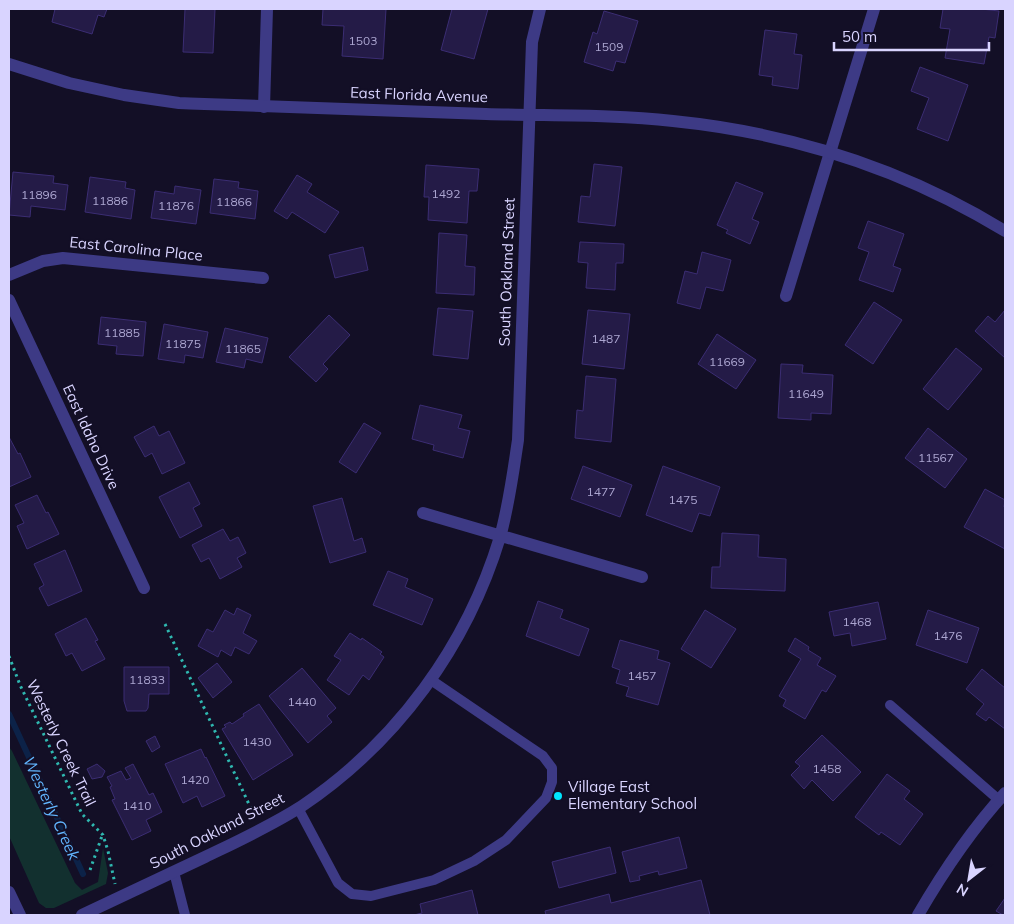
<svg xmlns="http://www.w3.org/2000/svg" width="1014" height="924" font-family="Mulish,sans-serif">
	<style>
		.green { fill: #12302f }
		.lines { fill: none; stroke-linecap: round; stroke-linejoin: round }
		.stream { stroke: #0c2248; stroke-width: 6 }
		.building { fill: #241b47; stroke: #3b2d73 }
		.path { stroke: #2fb8b0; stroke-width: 3; stroke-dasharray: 2.5 4; stroke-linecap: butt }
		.service { stroke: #3d3a85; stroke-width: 10 }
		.minor { stroke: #3d3a85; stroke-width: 12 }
		.tertiary { stroke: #3d3a85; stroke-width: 12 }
		.poi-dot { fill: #00e5ff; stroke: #130f26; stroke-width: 2 }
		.labels { text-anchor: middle; stroke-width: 4; stroke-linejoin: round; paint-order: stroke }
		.number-label { font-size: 12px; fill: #aca6d1 }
		.street-label { font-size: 15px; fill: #d9d4ff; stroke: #130f26 }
		.poi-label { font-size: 15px; fill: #d9d4ff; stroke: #130f26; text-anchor: start }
		.water-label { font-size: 16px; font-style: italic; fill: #62b6ff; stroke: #130f26 }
	</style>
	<rect width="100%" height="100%" fill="#130f26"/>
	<path class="green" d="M9,747L12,751L75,883L82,890L98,882L103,848L108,873L106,884L54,908H46L39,903L9,836Z"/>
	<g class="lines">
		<path class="stream" d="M9,714L83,874"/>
	</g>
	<path class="building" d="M55,9H107L104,17L98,15L92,34L52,22Z
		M185,9H215L213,53L183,52Z
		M323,9H386L383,59L342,56L344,26L322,25Z
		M452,9H488L474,59L441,50Z
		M943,9H981L999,11L995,38L989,37L984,64L945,58L950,29L940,28Z
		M604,11L638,21L625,63L616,61L613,71L584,62L593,32L597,34Z
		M765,30L797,34L794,54L802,55L798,89L772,85L773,77L759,75Z
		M920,67L968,85L948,141L917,129L929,98L911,91Z
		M594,164L622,167L615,226L578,222L581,196L590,197Z
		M426,165L479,169L477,191H469L467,223L428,220L429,197H424Z
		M13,172L54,176L53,183L68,185L65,210L31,206L30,217L9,215Z
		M297,175L312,184L307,192L339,212L325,233L292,212L287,219L274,211Z
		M90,177L126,182L125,188L135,190L131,219L85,212Z
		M214,179L239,182L238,188L258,191L255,219L210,213Z
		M736,182L763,193L752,219L759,222L750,244L726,233L728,230L717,225Z
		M175,186L201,190L196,224L151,218L155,191L174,194Z
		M868,221L904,234L893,266L901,269L893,292L859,280L869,252L858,248Z
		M439,233L467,235L465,266L475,267L474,295L436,293Z
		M580,242L624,244L623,263H616L615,290L586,288L588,263L578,262Z
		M363,247L368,270L335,278L329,255Z
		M702,252L731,260L723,291L706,287L700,309L677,303L685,271L697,274Z
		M874,302L902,320L873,364L845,345Z
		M438,308L473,311L468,359L433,355Z
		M588,310L630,314L624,369L582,364Z
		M1005,310V358L975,331L988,316L995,322Z
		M329,315L350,335L323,364L328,369L316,382L289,357Z
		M101,317L146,322L143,356L116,354L117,346L98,344Z
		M164,324L208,332L203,358L185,355L184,363L158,359Z
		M225,328L268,338L262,363L246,359L244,368L216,362Z
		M717,334L756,360L736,389L698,364Z
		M956,348L982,369L948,410L923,389Z
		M781,364L803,365L802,373L833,375L831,414L811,413V420L778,418Z
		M586,376L616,379L611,442L575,438L577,410L583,411Z
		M420,405L462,415L458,428L470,431L463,458L433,450L434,445L412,439Z
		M364,423L381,433L356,473L339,462Z
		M154,426L159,436L169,431L185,463L162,474L152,453L145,457L134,437Z
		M928,428L967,459L945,488L905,458Z
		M9,437L18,454L20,453L31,477L9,487Z
		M583,466L632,485L620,517L571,499Z
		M663,466L720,487L710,516L699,513L692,532L646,515Z
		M189,482L200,504L193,508L202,526L180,538L159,497Z
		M985,489L1005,500L1004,507L1005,508V549L964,527Z
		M37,495L46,513L48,512L59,534L27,549L17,526L24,523L15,505Z
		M342,498L354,541L362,538L366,552L330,563L313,506Z
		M223,529L230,541L238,537L246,553L237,558L242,567L220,579L209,558L201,562L192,545Z
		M722,533L759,535L758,557L786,559L785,591L711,588L712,567H720Z
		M65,550L82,591L48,606L39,588L44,585L34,564Z
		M388,571L408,579L405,587L433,599L422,625L373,605Z
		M538,601L563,610L560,618L589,629L579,656L526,636Z
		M878,602L886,639L852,646L850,633L834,636L829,612Z
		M237,608L251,615L243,633L257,641L249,654L235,647L231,656L221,650L218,657L198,646L207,629L213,632L225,610L234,615Z
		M705,610L736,629L711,668L681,649Z
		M928,610L979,628L967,663L916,645Z
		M86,618L98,640L95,641L105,659L82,671L72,653L66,656L55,634Z
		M350,633L361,640L362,638L382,652L380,654L384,657L369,680L363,675L349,695L327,680L341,660L334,656Z
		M795,638L809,647L808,650L821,658L817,665L836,676L826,692L822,690L805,719L783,706L786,700L779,696L801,659L788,651Z
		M620,640L659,651L657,659L670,663L658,705L626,696L629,687L616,683L620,670L612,667Z
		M217,663L232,682L213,698L198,678Z
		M124,667H169V694H149L148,708L146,711H127L124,701Z
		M302,668L336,708L327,716L332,722L308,743L269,696Z
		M982,669L1005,688V729L989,717L986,721L976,714L984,704L966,689Z
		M259,704L293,755L253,780L222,729L226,727L224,725L230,722L232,724L244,716L243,714Z
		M822,735L861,772L833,801L812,780L804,789L791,775L800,766L795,762Z
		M155,736L160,747L152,752L146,741Z
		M201,749L205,758L206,757L225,796L202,807L197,796L183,803L165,764Z
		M97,764L105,771L102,777L92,779L87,769Z
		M133,764L149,795L153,793L162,812L146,820L151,831L132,840L112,800L115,799L110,787L112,786L107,777L121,771L126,780L131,778L125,768Z
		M887,774L910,791L904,799L923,814L900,845L881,832L879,835L855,817Z
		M679,837L687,868L659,875L658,871L639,876L640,880L630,882L622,852Z
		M610,847L616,873L559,888L552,862Z
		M701,880L710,915H546L545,911L609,894L611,903Z
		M472,890L478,915H414L422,913L420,904Z
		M1005,898V915H1003L996,911Z"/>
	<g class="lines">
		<path class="path" d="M165,624L254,815
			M9,656L20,685L82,814L103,835L108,851L115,884
			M90,870L102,836"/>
		<path class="service" d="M890,705L999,800
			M298,808L338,883L352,894L371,896L434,880L474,861L506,840L546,798L552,782V768L543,756L431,680
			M174,872L185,915"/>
		<path class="minor" d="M264,107L267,9
			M9,275L43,261L63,258L263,278
			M786,296L874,9
			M9,300L144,588
			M423,513L642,577
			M9,892L20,915
			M82,915C123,896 164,876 205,857C238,841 271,826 302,806C397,742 467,646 500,537C509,505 513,473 518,440L532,42L540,9"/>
		<path class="tertiary" d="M9,64L69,83L124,95L179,103C281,107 383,110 486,114C548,116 611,114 673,121C791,133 904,169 1005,231
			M918,915C943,872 971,830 1005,793"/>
	</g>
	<circle class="poi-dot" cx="558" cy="796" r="5"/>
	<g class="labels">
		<g class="number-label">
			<text x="363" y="45">1503</text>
			<text x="609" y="51">1509</text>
			<text x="446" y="198">1492</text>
			<text x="39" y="199">11896</text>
			<text x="110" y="205">11886</text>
			<text x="234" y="206">11866</text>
			<text x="176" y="210">11876</text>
			<text x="122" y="337">11885</text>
			<text x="606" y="343">1487</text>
			<text x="183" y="348">11875</text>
			<text x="243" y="353">11865</text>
			<text x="727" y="366">11669</text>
			<text x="806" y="398">11649</text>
			<text x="936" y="462">11567</text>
			<text x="601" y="496">1477</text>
			<text x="683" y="504">1475</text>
			<text x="857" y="626">1468</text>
			<text x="948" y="640">1476</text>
			<text x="642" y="680">1457</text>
			<text x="147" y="684">11833</text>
			<text x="302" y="706">1440</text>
			<text x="257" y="746">1430</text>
			<text x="827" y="773">1458</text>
			<text x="195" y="784">1420</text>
			<text x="137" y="810">1410</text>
		</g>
		<g class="street-label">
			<text transform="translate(419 95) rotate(2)" y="5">East Florida Avenue</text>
			<text transform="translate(136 249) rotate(6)" y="5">East Carolina Place</text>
			<text transform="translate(507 272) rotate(-88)" y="5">South Oakland Street</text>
			<text transform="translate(91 437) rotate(65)" y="5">East Idaho Drive</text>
			<text transform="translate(61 743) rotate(64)" y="5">Westerly Creek Trail</text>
			<text transform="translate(217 831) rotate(-27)" y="5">South Oakland Street</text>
		</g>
		<g class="poi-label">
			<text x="568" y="792">Village East<tspan x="568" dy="17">Elementary School</tspan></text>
		</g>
		<g class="water-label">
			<text transform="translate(52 808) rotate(65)" y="6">Westerly Creek</text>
		</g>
	</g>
	<rect width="1014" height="924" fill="none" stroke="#d9d4ff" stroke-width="20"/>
	<g transform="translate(969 879) rotate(211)" stroke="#130f26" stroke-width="4" paint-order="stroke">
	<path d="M0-4L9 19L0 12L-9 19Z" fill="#d9d4ff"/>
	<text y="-8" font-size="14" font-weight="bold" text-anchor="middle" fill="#d9d4ff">N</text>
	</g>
	<path d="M834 42v8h155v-8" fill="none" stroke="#d9d4ff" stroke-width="2.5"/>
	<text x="842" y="42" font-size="15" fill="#d9d4ff" stroke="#130f26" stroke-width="4" paint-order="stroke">50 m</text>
</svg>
